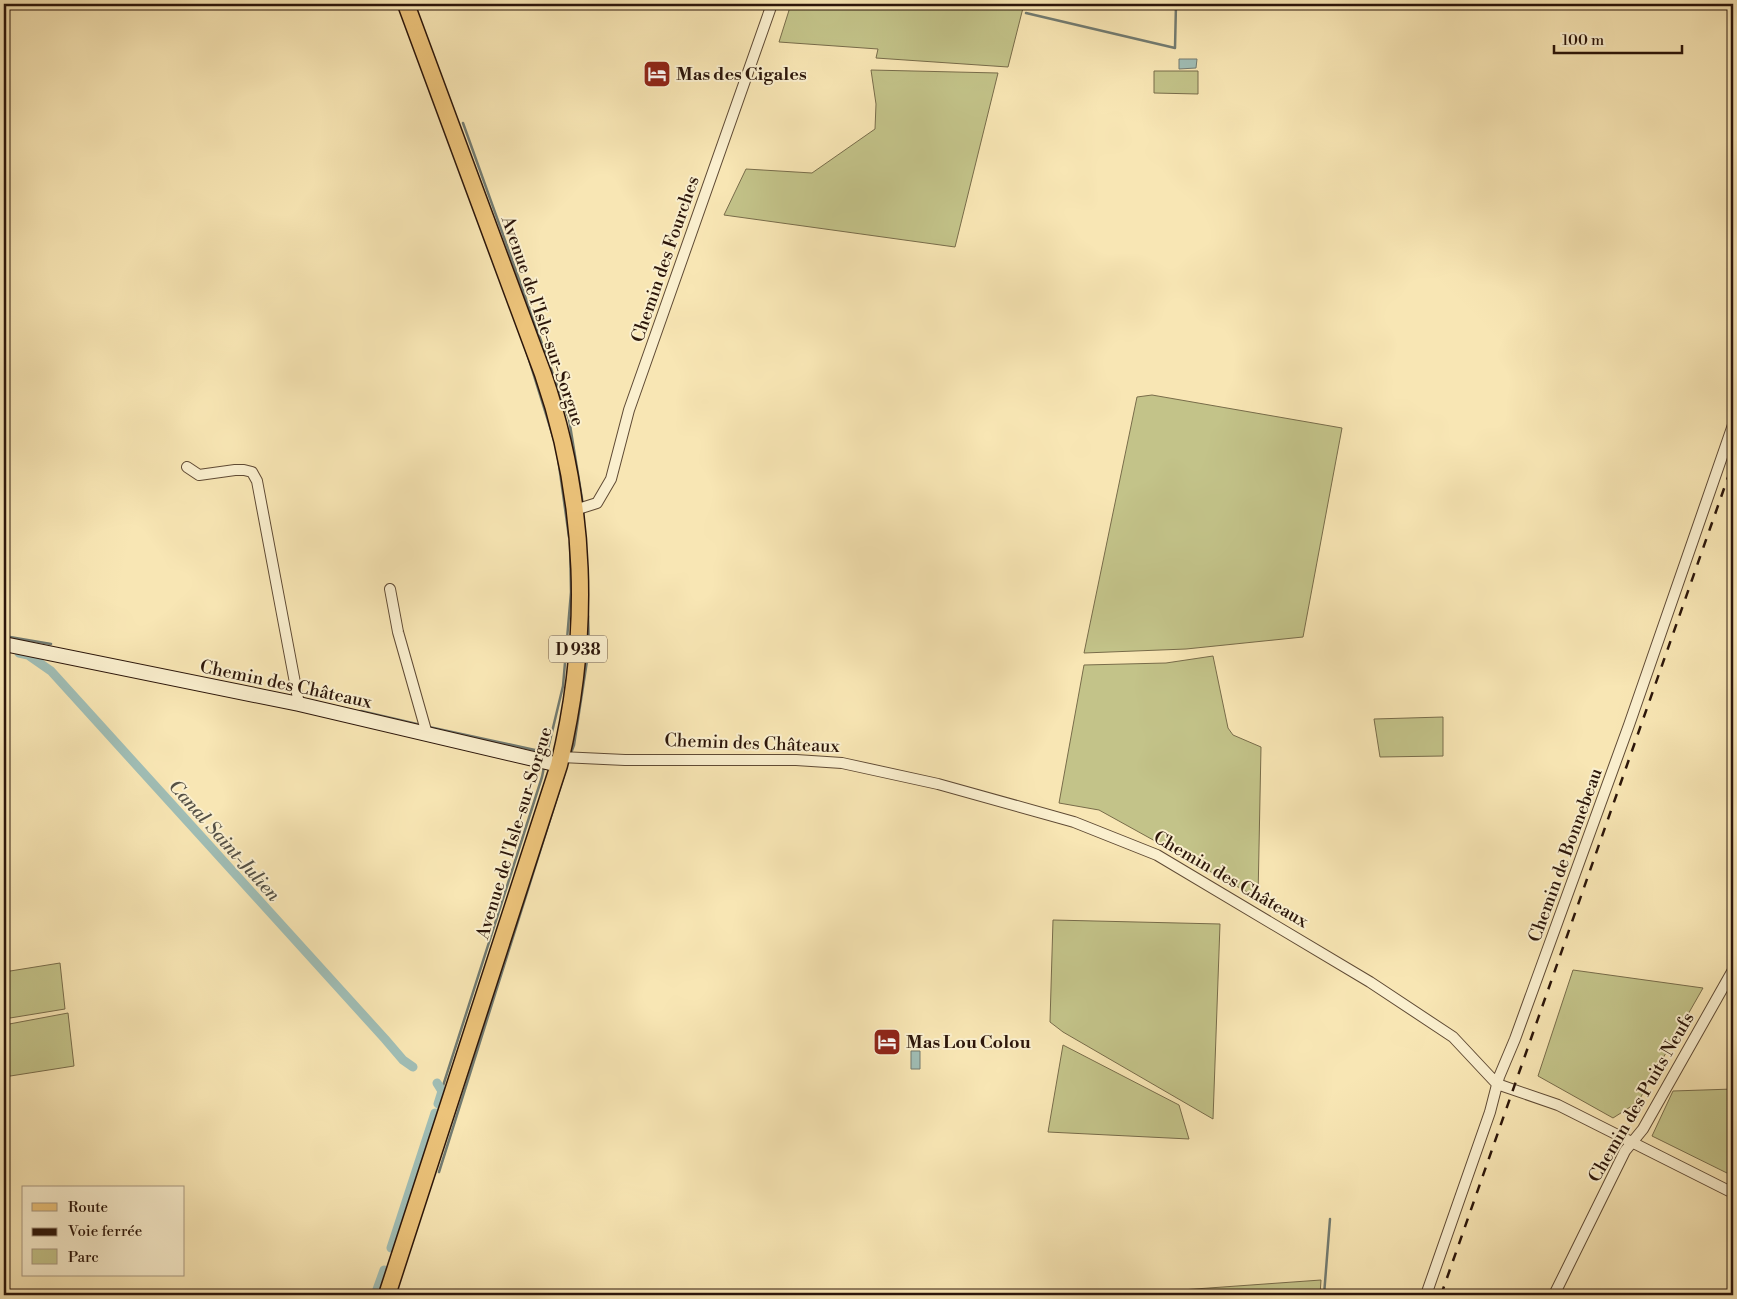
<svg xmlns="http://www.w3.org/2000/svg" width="1737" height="1299" font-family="'Libre Bodoni',serif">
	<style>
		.green { fill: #c3c389; stroke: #786c4a }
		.water { fill: #a0beb6; stroke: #727b71 }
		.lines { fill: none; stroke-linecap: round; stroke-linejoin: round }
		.stream { stroke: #727b71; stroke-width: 2.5 }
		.canal { stroke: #a0beb6; stroke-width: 9 }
		.street-casing { stroke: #5f4a34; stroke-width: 12 }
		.secondary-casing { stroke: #2c160a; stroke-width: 16 }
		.primary-casing { stroke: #2c160a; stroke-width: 19 }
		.street { stroke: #faefce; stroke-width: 10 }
		.secondary { stroke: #faefce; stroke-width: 14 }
		.primary { stroke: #ecc37a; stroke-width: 16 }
		.rail { stroke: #2c160a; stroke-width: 2.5; stroke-dasharray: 9 9; stroke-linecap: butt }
		.labels { text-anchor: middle; stroke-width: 4; stroke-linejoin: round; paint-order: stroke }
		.shield { fill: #faefce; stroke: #6a5745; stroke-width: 1 }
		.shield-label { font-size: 16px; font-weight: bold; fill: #2c160a }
		.poi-label { font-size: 18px; font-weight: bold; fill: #2c160a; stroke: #faefce; text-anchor: start }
		.street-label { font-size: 18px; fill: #2c160a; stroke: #faefce }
		.water-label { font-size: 19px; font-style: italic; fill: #555146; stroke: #faefce }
	</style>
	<rect width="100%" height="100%" fill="#f8e6b4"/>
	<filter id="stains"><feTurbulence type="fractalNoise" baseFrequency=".004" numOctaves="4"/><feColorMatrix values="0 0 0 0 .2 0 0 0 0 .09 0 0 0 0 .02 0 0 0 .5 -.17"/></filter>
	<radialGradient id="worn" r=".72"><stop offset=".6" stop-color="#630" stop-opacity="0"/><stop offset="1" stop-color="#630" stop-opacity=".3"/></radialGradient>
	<path class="green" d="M791,4H823L868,9L886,4H1024L1008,67L876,58L878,49L779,42Z
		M871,70L998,73L955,247L724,215L746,169L812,173L875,129L876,104Z
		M1154,71H1198V94L1154,93Z
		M1152,395L1342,428L1303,637L1186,649L1084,653L1137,397Z
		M1213,656L1228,728L1233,735L1261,747L1258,898L1099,810L1059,803L1084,665L1166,663Z
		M1443,717V756L1380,757L1374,719Z
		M1053,920L1220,924L1213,1119L1063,1032L1050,1022Z
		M60,963L65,1009L4,1019V972Z
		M1573,970L1703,988L1638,1102L1613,1118L1538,1076Z
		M68,1013L74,1066L4,1077V1025Z
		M1063,1045L1179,1105L1189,1139L1048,1132Z
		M1733,1089V1176L1652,1136L1673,1091Z
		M1321,1280L1320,1295H1111Z"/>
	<path class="water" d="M1179,59H1197L1196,68L1179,69Z
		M911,1051H920V1069H911Z"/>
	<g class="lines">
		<path class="stream" d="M1026,13L1175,48L1176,4
			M463,123L569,419L583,505
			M526,350L554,440
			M558,458L569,537
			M4,636L51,644
			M361,711L421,725
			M429,727L535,750L547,748
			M571,753L574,745L589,648L588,616
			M546,757L563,686L571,592L570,542
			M442,1089L542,777L544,767
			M439,1172L564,775
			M1324,1295L1330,1219"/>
		<path class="canal" d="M19,653L28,655L51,671L385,1039L403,1060L413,1067
			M437,1083L442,1091L438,1104
			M391,1248L435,1113
			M375,1295L384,1270"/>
		<defs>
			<path id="street" d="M187,467L199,475L235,470H244L252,472L257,481L299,704
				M575,510L597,503L611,479L629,410L772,4
				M390,589L398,632L427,734
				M561,757L625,760H796L842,763L938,784L1074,822L1157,855L1370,982L1453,1037L1497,1084L1558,1105L1733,1193
				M1426,1295L1490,1112L1499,1077L1515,1039L1629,725L1733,425
				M1554,1295L1625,1151L1643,1129L1733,970"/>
			<path id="secondary" d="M4,644L299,704L559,765"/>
			<path id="primary" d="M387,1295L559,765C591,635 587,501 543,374L406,4"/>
		</defs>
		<use href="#street" class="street-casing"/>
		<use href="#secondary" class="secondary-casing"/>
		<use href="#primary" class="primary-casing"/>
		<use href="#street" class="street"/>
		<use href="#secondary" class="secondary"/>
		<use href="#primary" class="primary"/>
		<path class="rail" d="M1441,1295L1733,463"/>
	</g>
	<defs>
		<symbol id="hotel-square" viewBox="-11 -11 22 22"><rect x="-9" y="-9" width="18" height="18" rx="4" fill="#8f2418" stroke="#faefce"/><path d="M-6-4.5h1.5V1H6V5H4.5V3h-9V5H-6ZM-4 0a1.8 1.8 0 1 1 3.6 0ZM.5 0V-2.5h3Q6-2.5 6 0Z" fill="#fff"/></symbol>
	</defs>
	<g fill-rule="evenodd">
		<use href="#hotel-square" x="641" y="58" width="32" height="32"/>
		<use href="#hotel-square" x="871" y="1026" width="32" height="32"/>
	</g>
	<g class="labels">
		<rect class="shield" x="549" y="635.5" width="58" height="27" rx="4"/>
		<g class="shield-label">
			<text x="578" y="655">D 938</text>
		</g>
		<g class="poi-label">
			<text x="676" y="80">Mas des Cigales</text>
			<text x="906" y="1048">Mas Lou Colou</text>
		</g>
		<g class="street-label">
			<text transform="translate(665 259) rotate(-71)" y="6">Chemin des Fourches</text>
			<text transform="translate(543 321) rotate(71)" y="6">Avenue de l'Isle-sur-Sorgue</text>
			<text transform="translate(286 684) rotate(12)" y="6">Chemin des Châteaux</text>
			<text transform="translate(752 743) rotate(2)" y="6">Chemin des Châteaux</text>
			<text transform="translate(514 833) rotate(-73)" y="6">Avenue de l'Isle-sur-Sorgue</text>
			<text transform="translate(1565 855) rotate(-70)" y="6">Chemin de Bonnebeau</text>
			<text transform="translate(1231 879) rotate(30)" y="6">Chemin des Châteaux</text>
			<text transform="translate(1641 1097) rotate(-60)" y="6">Chemin des Puits Neufs</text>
		</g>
		<g class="water-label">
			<text transform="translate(225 840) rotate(48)" y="7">Canal Saint-Julien</text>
		</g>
	</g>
	<rect width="1737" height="1299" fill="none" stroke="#f8e6b4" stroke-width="20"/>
	<rect x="5" y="5" width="1727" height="1289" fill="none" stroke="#2c160a" stroke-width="2.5"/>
	<rect x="10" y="10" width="1717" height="1279" fill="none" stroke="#2c160a"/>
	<rect x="22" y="1186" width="162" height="90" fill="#faefce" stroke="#a89880"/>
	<rect x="32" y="1203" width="25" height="8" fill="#ecc37a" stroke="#a89880"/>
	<text x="68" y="1212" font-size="15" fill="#2c160a">Route</text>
	<rect x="32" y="1228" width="25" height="8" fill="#2c160a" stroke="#a89880"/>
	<text x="68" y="1236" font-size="15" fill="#2c160a">Voie ferrée</text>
	<rect x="32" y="1249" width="25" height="15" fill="#c3c389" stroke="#a89880"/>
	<text x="68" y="1262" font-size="15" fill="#2c160a">Parc</text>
	<path d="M1554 45v8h128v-8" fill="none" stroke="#2c160a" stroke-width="2.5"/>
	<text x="1562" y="45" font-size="15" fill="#2c160a" stroke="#faefce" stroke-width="4" paint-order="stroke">100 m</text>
	<rect width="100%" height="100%" filter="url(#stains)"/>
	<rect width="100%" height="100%" fill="url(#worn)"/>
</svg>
